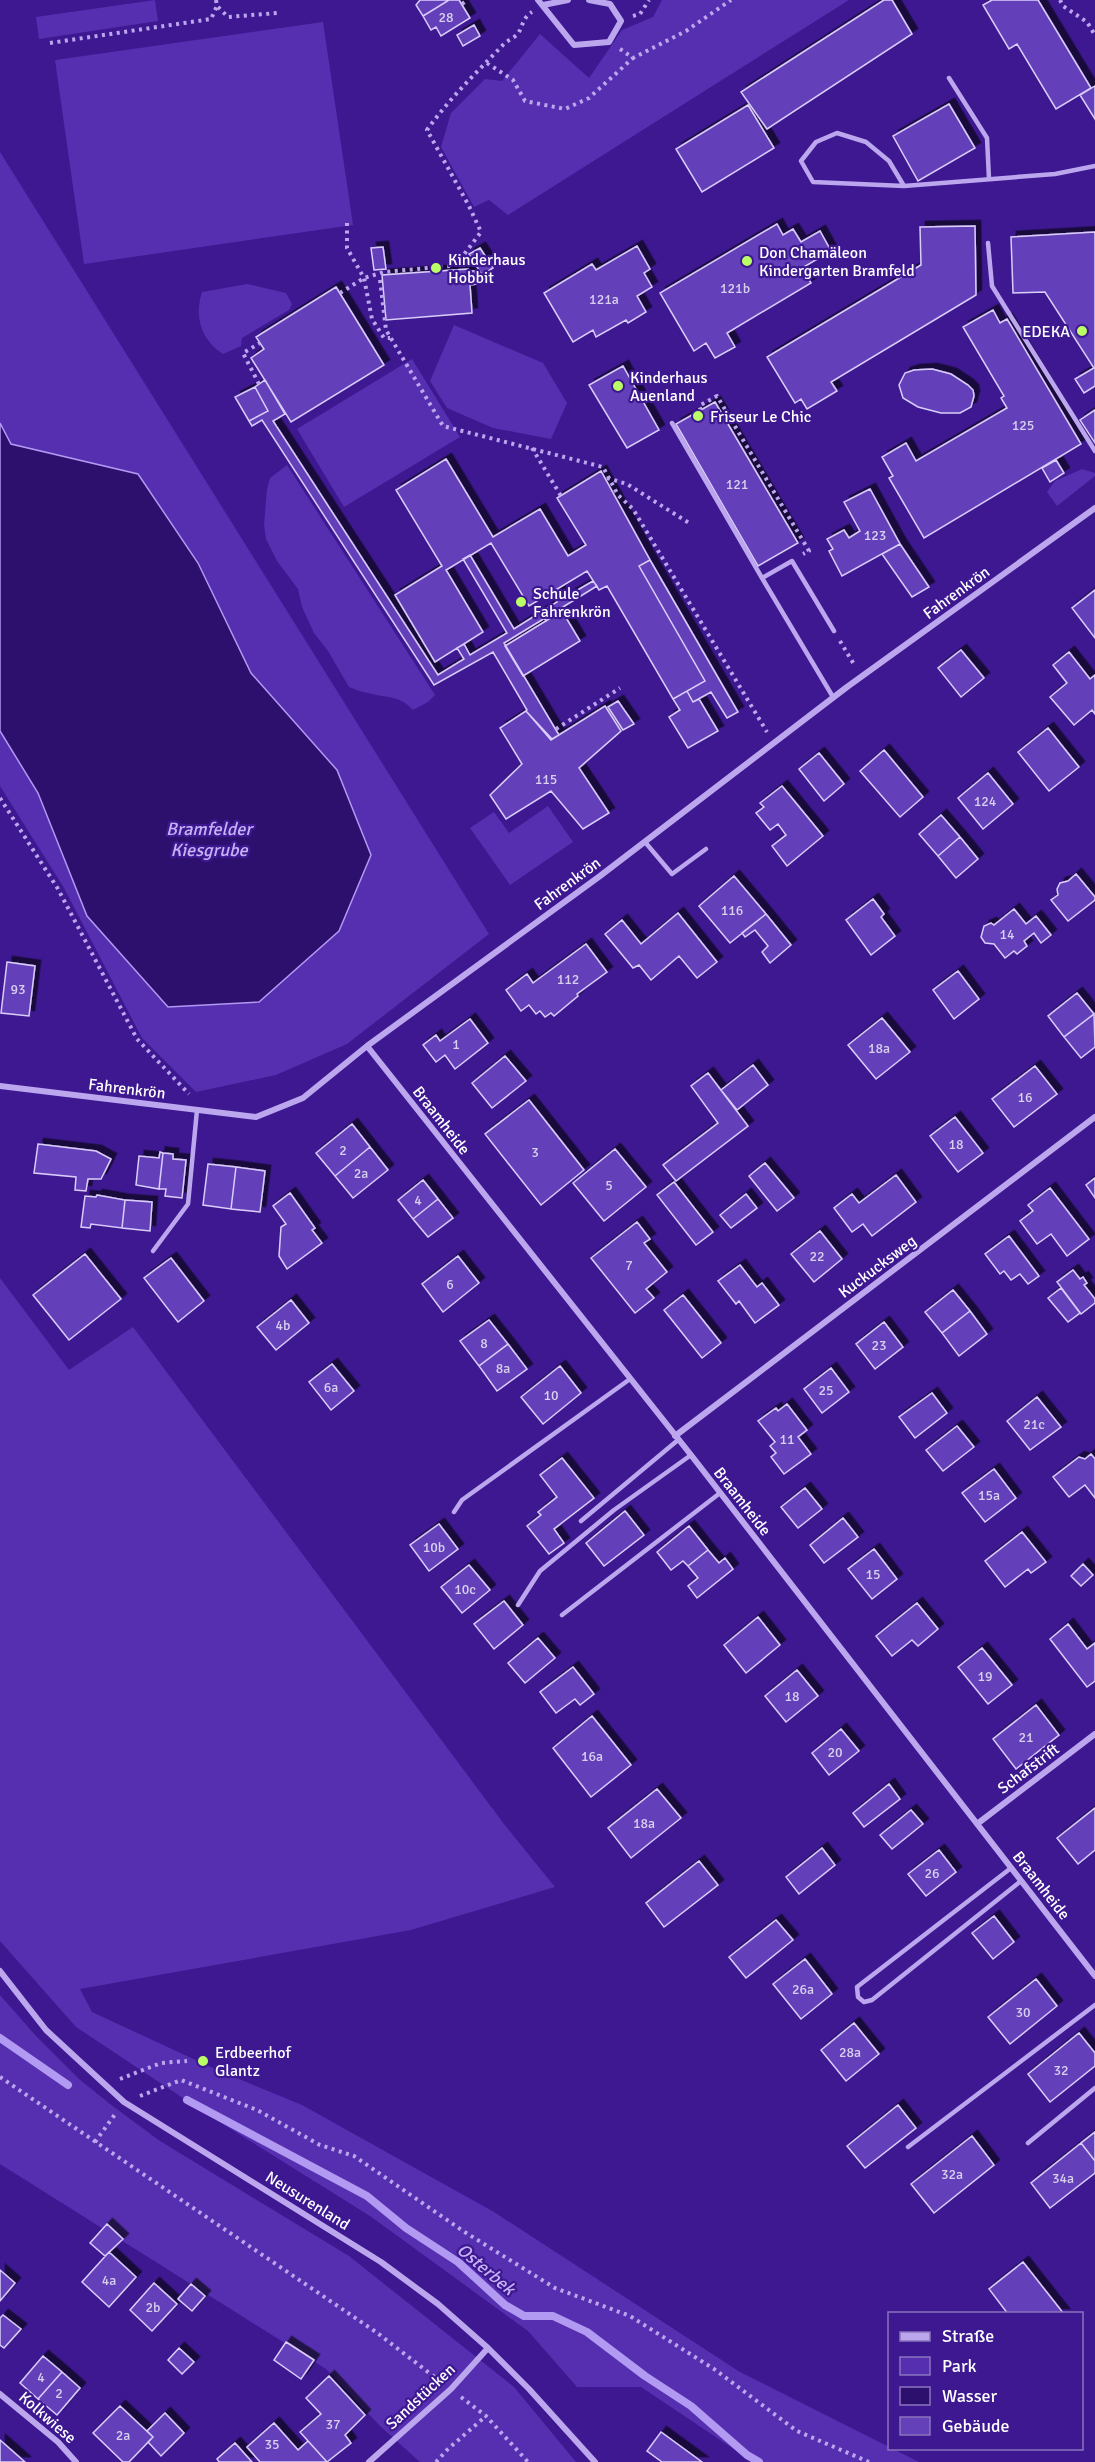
<svg xmlns="http://www.w3.org/2000/svg" width="1095" height="2462" font-family="Signika,sans-serif">
	<style>
		.green { fill: #552fb0 }
		.water { fill: #2d106e; stroke: #b299f2; stroke-width: 1.5 }
		.lines { fill: none; stroke-linecap: round; stroke-linejoin: round }
		.stream { stroke: #b299f2; stroke-width: 8 }
		.building { fill: #6441b9; stroke: #dacdfb; stroke-width: 1.5; filter: url(#shadow) }
		.path { stroke: #bca7ef; stroke-width: 4; stroke-dasharray: 3 4.5; stroke-linecap: butt }
		.service { stroke: #bca7ef; stroke-width: 4.5 }
		.minor { stroke: #bca7ef; stroke-width: 6 }
		.poi-dot { fill: #b9ff65; stroke: #3d1891; stroke-width: 2 }
		.labels { text-anchor: middle; stroke-width: 4.5; stroke-linejoin: round; paint-order: stroke }
		.number-label { font-size: 14px; fill: #d8d0ee }
		.poi-label { font-size: 16px; fill: #fff; stroke: #3d1891; text-anchor: start }
		.street-label { font-size: 16px; fill: #fff; stroke: #3d1891 }
		.water-label { font-size: 18px; font-style: italic; fill: #c6b3f6; stroke: #3d1891 }
	</style>
	<defs>
		<filter id="shadow"><feDropShadow dx="5.5" dy="-5.5" stdDeviation="0" flood-color="#0009"/></filter>
	</defs>
	<rect width="100%" height="100%" fill="#3d1891"/>
	<path class="green" d="M155,0L158,21L39,39L36,17Z
		M662,0H849L508,215L489,200L474,207L441,147L451,113L485,79L502,81L540,34L589,78L622,30L653,17Z
		M323,22L353,225L84,264L55,60Z
		M0,152L489,934L347,1044L276,1075L196,1092L142,1038L64,888L0,786V731L38,793L87,916L337,770L251,673L198,563L138,474L11,444L0,423Z
		M247,284L286,293L292,304L289,310L242,338L241,346L223,354C201,340 194,317 202,292Z
		M454,325L543,363L567,403L551,439L493,428L447,408L430,381Z
		M412,359L460,437L344,507L297,429Z
		M287,465L435,695L428,702L413,710C400,695 385,698 368,693C361,692 355,689 349,687L328,651L314,633L302,607L298,589L277,561L266,539L264,525L267,489L270,478Z
		M1082,469L1095,473V476L1057,506L1047,492L1055,481Z
		M548,806L573,842L510,885L470,828L494,812L509,833Z
		M0,1278L69,1370L133,1327L504,1824L555,1887L411,1930L80,1989L92,2012L215,2069L302,2105L494,2212L740,2372L919,2462H753L641,2387H577L528,2331L370,2216L210,2116L76,2027L0,1941Z
		M0,1995L36,2036L79,2079L110,2104L160,2141L349,2256L514,2387L576,2462H420L380,2426L326,2369L0,2164Z"/>
	<path class="water" d="M0,423L11,444L138,474L198,563L251,673L337,770L371,855L339,931L259,1002L168,1007L87,916L38,793L0,731Z"/>
	<g class="lines">
		<path class="stream" d="M0,2038L68,2085
			M187,2100L367,2196L406,2228L458,2262L505,2305L524,2316H553L587,2332L645,2376L691,2406L747,2455L759,2462"/>
	</g>
	<path class="building" d="M420,0H449L423,16L416,5Z
		M449,0H459L470,18L441,36L436,27L431,30L423,16Z
		M884,0H892L912,34L767,129L741,92Z
		M992,0H1038L1091,88L1056,109L1017,44L1009,49L983,5Z
		M474,25L480,36L463,46L457,35Z
		M1095,86V119L1080,95Z
		M949,104L975,148L918,181L893,136Z
		M748,105L774,148L702,192L676,149Z
		M777,224L783,235L793,229L801,242L820,231L831,251L802,268L811,283L727,333L735,347L715,358L706,343L694,351L660,293Z
		M975,226L976,295L831,382L837,391L807,409L801,399L795,403L767,357L921,265L920,227Z
		M1095,232V386L1084,393L1075,379L1094,368L1045,292L1013,293L1011,237Z
		M637,246L650,269L644,273L652,287L637,296L646,312L628,323L626,320L596,337L593,330L573,342L544,293L592,264L596,270Z
		M383,247L386,269L374,270L371,248Z
		M480,248L493,268L482,275L469,254Z
		M468,269V271H475L476,284L470,285L472,313L386,320L382,275Z
		M336,287L384,365L291,422L251,358L264,349L256,337Z
		M993,310L1000,323L1007,319L1081,444L924,538L889,478L893,476L882,457L906,443L916,461L1007,408L1001,398L1004,396L963,327Z
		M623,366L659,430L627,448L589,385Z
		M932,369L951,374L968,385L973,390L974,396L971,407L960,413H941L918,407L903,398L899,385L905,373L914,370Z
		M265,380L285,414L273,421L438,675L464,659L457,648L464,644L470,655L507,633L463,559L470,555L514,629L557,602L552,592L558,589L564,598L593,581L597,586L550,615L552,617L546,621L545,618L504,643L559,735L552,739L526,711L527,710L493,652L434,685L262,420L252,426L249,421L268,411L255,387Z
		M255,387L268,411L249,421L235,397Z
		M715,402L798,543L758,566L676,424Z
		M1095,410V443L1080,420Z
		M446,459L493,537L540,509L568,556L586,545L557,498L601,471L650,560L639,566L705,681L673,699L607,586L599,590L587,571L529,606L491,543L446,570L483,632L435,662L395,595L442,566L396,490Z
		M1056,460L1064,473L1050,482L1042,468Z
		M870,489L900,544L842,576L829,551L833,549L827,539L844,530L849,538L860,531L844,502Z
		M900,544L929,587L912,597L882,554Z
		M650,560L738,712L727,718L711,692L693,702L687,691L705,681L639,566Z
		M1095,590V638L1072,608Z
		M562,611L580,641L523,676L505,646Z
		M961,650L984,678L961,697L938,668Z
		M1069,652L1090,679L1095,675V714L1092,710L1074,725L1050,697L1067,683L1053,665Z
		M687,691L693,702L699,699L718,731L688,748L669,717L680,710L673,699Z
		M618,701L634,724L623,730L608,707Z
		M605,706L621,731L579,768L609,813L583,829L551,791L506,819L490,795L522,764L500,728L526,711L551,740Z
		M1048,728L1079,767L1049,791L1018,752Z
		M884,750L923,797L900,817L860,771Z
		M819,753L844,784L824,801L799,769Z
		M988,773L1013,804L983,829L958,798Z
		M782,786L823,836L787,866L772,846L786,835L778,824L770,830L756,813L764,807L760,803Z
		M941,815L960,837L938,856L919,834Z
		M960,837L978,859L956,878L938,856Z
		M1076,874L1095,897V900L1068,921L1051,900L1058,895L1057,889L1060,883L1068,881Z
		M734,876L766,914L730,943L699,906Z
		M873,899L884,914L881,917L895,936L871,955L846,920Z
		M1014,909L1026,924L1036,916L1051,935L1041,943L1034,933L1024,941L1027,946L1017,954L1014,951L1005,958L994,944L985,943L981,937L984,926L991,923L994,925Z
		M678,913L717,962L697,978L679,956L651,980L639,965L633,968L605,934L622,920L641,944Z
		M766,914L791,945L770,963L762,952L768,946L755,930L745,937L742,933Z
		M586,944L607,972L577,994L578,996L554,1016L551,1013L545,1017L540,1011L536,1014L529,1005L521,1011L506,990L527,974L533,983Z
		M7,962L35,966L29,1016L1,1013Z
		M958,971L979,999L954,1019L933,990Z
		M1077,993L1094,1014L1064,1037L1048,1016Z
		M1094,1014L1095,1047L1081,1058L1064,1037Z
		M882,1018L910,1052L876,1079L848,1045Z
		M470,1019L488,1043L455,1069L445,1055L436,1062L423,1045L436,1035L440,1041Z
		M505,1056L526,1081L492,1108L472,1083Z
		M753,1065L768,1085L737,1110L721,1090Z
		M1035,1066L1057,1094L1014,1127L992,1099Z
		M708,1073L748,1126L676,1181L663,1165L718,1123L691,1086Z
		M529,1100L584,1170L541,1205L485,1134Z
		M955,1117L983,1153L958,1172L930,1136Z
		M352,1124L370,1147L335,1176L316,1153Z
		M38,1144L96,1151L111,1159L101,1179H88L86,1191L75,1190L76,1177L34,1173Z
		M370,1147L388,1170L353,1198L335,1176Z
		M615,1149L646,1187L604,1221L573,1183Z
		M160,1152L163,1153L159,1189L136,1185L139,1156L159,1158Z
		M163,1153L173,1154V1159L186,1160L182,1198L165,1196L166,1189H159Z
		M765,1163L794,1198L777,1211L749,1176Z
		M208,1164L236,1167L231,1209L203,1205Z
		M236,1167L265,1171L260,1212L231,1209Z
		M896,1175L916,1202L872,1236L863,1224L852,1232L834,1208L852,1194L859,1203Z
		M1095,1178V1198L1086,1185Z
		M423,1180L438,1199L413,1219L398,1200Z
		M674,1182L713,1232L696,1245L657,1195Z
		M1050,1188L1089,1239L1067,1256L1051,1234L1037,1244L1020,1221L1033,1211L1028,1205Z
		M290,1193L315,1228L312,1230L322,1243L287,1269L279,1256L281,1227L286,1224L273,1206Z
		M746,1194L757,1208L731,1228L720,1215Z
		M97,1195L125,1200L122,1228L91,1224L90,1228L81,1227L85,1196L96,1197Z
		M438,1199L453,1218L428,1237L413,1219Z
		M125,1200L152,1202L150,1231L122,1228Z
		M637,1222L650,1239L644,1243L667,1272L646,1289L654,1298L635,1313L591,1258Z
		M820,1231L842,1259L814,1282L791,1254Z
		M1009,1236L1039,1276L1028,1284L1020,1274L1011,1280L1004,1271L1000,1274L985,1254Z
		M85,1254L121,1299L69,1340L33,1295Z
		M458,1256L479,1283L443,1312L422,1284Z
		M171,1258L204,1301L178,1322L144,1278Z
		M740,1265L757,1287L762,1283L779,1305L755,1323L739,1301L736,1304L718,1281Z
		M1073,1270L1080,1279L1083,1277L1087,1283L1084,1285L1095,1299V1303L1081,1314L1057,1282Z
		M1061,1288L1080,1313L1068,1322L1048,1298Z
		M953,1290L970,1311L942,1333L925,1312Z
		M683,1295L721,1343L702,1358L664,1310Z
		M291,1300L309,1323L276,1350L257,1327Z
		M970,1311L987,1334L959,1356L942,1333Z
		M489,1320L508,1344L479,1366L460,1341Z
		M884,1322L903,1347L875,1369L856,1344Z
		M508,1344L527,1369L497,1391L479,1366Z
		M332,1364L354,1391L331,1410L309,1382Z
		M560,1366L581,1393L543,1424L521,1397Z
		M831,1368L849,1392L822,1413L804,1389Z
		M932,1393L947,1413L915,1438L899,1417Z
		M1037,1397L1061,1427L1030,1450L1007,1421Z
		M787,1404L807,1430L798,1437L811,1454L784,1474L771,1457L776,1453L770,1446L775,1442L758,1421L776,1408L778,1411Z
		M957,1426L974,1447L943,1471L926,1450Z
		M1091,1454L1095,1459V1498L1085,1485L1069,1497L1053,1477L1079,1457L1085,1459Z
		M562,1458L594,1498L554,1529L564,1543L549,1554L527,1526L541,1515L538,1512L557,1497L540,1475Z
		M994,1469L1016,1498L985,1522L962,1493Z
		M805,1488L822,1509L798,1528L781,1507Z
		M625,1511L644,1535L604,1566L586,1543Z
		M843,1518L858,1537L824,1563L810,1545Z
		M439,1524L458,1549L429,1571L410,1545Z
		M689,1526L708,1550L688,1566L683,1561L671,1570L657,1552Z
		M1022,1532L1046,1562L1031,1573L1028,1569L1005,1587L985,1561Z
		M874,1549L897,1579L872,1599L848,1569Z
		M708,1550L719,1563L725,1558L733,1569L697,1598L688,1586L698,1578L688,1566Z
		M1083,1564L1093,1575L1081,1586L1071,1576Z
		M469,1565L490,1590L462,1613L441,1587Z
		M504,1601L523,1625L494,1649L474,1624Z
		M917,1603L938,1629L918,1646L912,1640L892,1656L876,1636Z
		M758,1617L780,1645L746,1673L724,1645Z
		M1068,1624L1087,1649L1095,1643V1681L1087,1687L1050,1639Z
		M538,1638L555,1658L525,1683L508,1663Z
		M982,1648L1012,1685L988,1704L958,1667Z
		M573,1667L594,1694L580,1705L575,1699L556,1713L540,1692Z
		M797,1670L818,1696L786,1722L765,1696Z
		M1036,1705L1059,1735L1016,1769L993,1739Z
		M592,1716L631,1765L591,1797L553,1748Z
		M841,1729L859,1751L829,1775L812,1753Z
		M889,1784L900,1799L864,1827L853,1813Z
		M657,1789L681,1818L631,1858L608,1828Z
		M1095,1808V1850L1078,1864L1057,1838Z
		M911,1810L923,1824L892,1849L880,1835Z
		M822,1848L835,1865L799,1894L786,1877Z
		M939,1850L956,1872L926,1896L908,1874Z
		M699,1861L718,1885L664,1927L646,1903Z
		M994,1916L1014,1942L993,1959L972,1933Z
		M776,1920L793,1940L746,1978L729,1957Z
		M805,1959L832,1994L801,2019L773,1984Z
		M1036,1979L1057,2006L1010,2044L988,2017Z
		M854,2023L879,2054L846,2081L821,2050Z
		M1079,2033L1095,2053V2066L1050,2102L1028,2074Z
		M898,2105L916,2128L865,2168L847,2146Z
		M1095,2132V2161L1081,2143Z
		M972,2136L994,2165L934,2213L911,2184Z
		M1081,2143L1095,2161V2173L1050,2208L1031,2183Z
		M107,2224L123,2239L105,2256L90,2243Z
		M109,2252L136,2277L109,2307L82,2282Z
		M1023,2262L1064,2314H1008L989,2289Z
		M0,2270L15,2283L0,2301Z
		M154,2283L177,2304L152,2331L130,2310Z
		M191,2284L205,2296L192,2311L178,2299Z
		M3,2315L21,2329L4,2348L0,2345V2318Z
		M286,2342L314,2360L301,2379L274,2360Z
		M179,2348L194,2362L182,2374L168,2360Z
		M43,2356L62,2372L38,2399L20,2383Z
		M62,2372L80,2388L57,2415L38,2399Z
		M329,2376L365,2415L345,2435L351,2443L327,2462L300,2432L321,2414L306,2398Z
		M120,2406L153,2437L129,2462H123L93,2433Z
		M165,2413L184,2433L161,2456L148,2442L153,2437L147,2431Z
		M274,2423L298,2450L308,2441L327,2462H260L247,2447Z
		M661,2432L702,2462H662L647,2451Z
		M0,2440L25,2462H0Z
		M235,2443L252,2462H219L217,2459Z"/>
	<g class="lines">
		<path class="path" d="M216,0L217,6L228,17L277,13
			M1060,0L1063,6L1087,22L1095,35
			M462,4L467,0
			M633,16L640,14L649,0
			M50,43L211,19L217,6
			M620,49L633,58L686,31L731,0
			M487,63L513,80L525,101L565,109L589,98L633,58
			M347,223V248L364,278L372,319L384,338H390
			M380,280L386,330L443,426L603,467L618,495L633,509L767,732
			M340,293L364,278L384,272L451,266L459,261L481,232L469,206L427,130C449,99 476,73 502,46C506,41 512,39 517,35C523,27 522,18 532,12
			M259,384L243,353L260,343
			M701,410L699,406L717,396L809,551L803,554
			M532,448L561,496
			M607,478L627,484L689,523
			M840,641L855,666
			M556,729L620,688
			M0,798L58,889L137,1039L189,1094
			M0,2077L376,2332L441,2382
			M120,2079L161,2063L187,2061
			M140,2096L181,2080L257,2110L320,2145L354,2156L463,2231L555,2288L630,2316L714,2369L797,2431L869,2462
			M95,2142L116,2113
			M461,2397L486,2416L528,2462
			M436,2462L448,2449L486,2416"/>
		<path class="service" d="M949,78L987,138L989,179
			M904,186L889,161L866,142L837,133L816,142L801,161L813,182L904,186L1055,174L1095,166
			M988,243L992,286L1095,451
			M672,423L762,578
			M833,697L762,578L792,561L834,631
			M645,842L672,874L706,849
			M153,1251L188,1204L197,1110
			M454,1512L462,1500L630,1379
			M581,1521L678,1440
			M518,1605L540,1571L614,1510L691,1455
			M562,1615L720,1493
			M1011,1868L857,1987L858,1997L864,2002L872,2000L1021,1881
			M1028,2143L1095,2088
			M908,2147L1095,2005"/>
		<path class="minor" d="M538,0L574,45L609,42L621,21L610,4L589,0
			M543,5L568,0
			M367,1046L691,1455L1095,1976
			M0,1086L256,1117L303,1098L367,1046L600,876L847,687L1095,508
			M675,1436L1095,1117
			M977,1824L1095,1734
			M0,1971L46,2030L124,2102L381,2262L438,2304L488,2348L529,2389L595,2462
			M0,2394L58,2442L76,2462
			M369,2462L451,2389L488,2348"/>
	</g>
	<g class="poi-dot">
		<circle cx="747" cy="261" r="6"/>
		<circle cx="436" cy="268" r="6"/>
		<circle cx="1082" cy="331" r="6"/>
		<circle cx="618" cy="386" r="6"/>
		<circle cx="698" cy="416" r="6"/>
		<circle cx="521" cy="602" r="6"/>
		<circle cx="203" cy="2061" r="6"/>
	</g>
	<g class="labels">
		<g class="number-label">
			<text x="446" y="22">28</text>
			<text x="735" y="293">121b</text>
			<text x="604" y="304">121a</text>
			<text x="1023" y="430">125</text>
			<text x="737" y="489">121</text>
			<text x="875" y="540">123</text>
			<text x="546" y="784">115</text>
			<text x="985" y="806">124</text>
			<text x="732" y="915">116</text>
			<text x="1007" y="939">14</text>
			<text x="568" y="984">112</text>
			<text x="18" y="994">93</text>
			<text x="456" y="1049">1</text>
			<text x="879" y="1053">18a</text>
			<text x="1025" y="1102">16</text>
			<text x="956" y="1149">18</text>
			<text x="343" y="1155">2</text>
			<text x="535" y="1157">3</text>
			<text x="361" y="1178">2a</text>
			<text x="609" y="1190">5</text>
			<text x="418" y="1205">4</text>
			<text x="817" y="1261">22</text>
			<text x="629" y="1270">7</text>
			<text x="450" y="1289">6</text>
			<text x="283" y="1330">4b</text>
			<text x="484" y="1348">8</text>
			<text x="879" y="1350">23</text>
			<text x="503" y="1373">8a</text>
			<text x="331" y="1392">6a</text>
			<text x="826" y="1395">25</text>
			<text x="551" y="1400">10</text>
			<text x="1034" y="1429">21c</text>
			<text x="787" y="1444">11</text>
			<text x="989" y="1500">15a</text>
			<text x="434" y="1552">10b</text>
			<text x="873" y="1579">15</text>
			<text x="465" y="1594">10c</text>
			<text x="985" y="1681">19</text>
			<text x="792" y="1701">18</text>
			<text x="1026" y="1742">21</text>
			<text x="835" y="1757">20</text>
			<text x="592" y="1761">16a</text>
			<text x="644" y="1828">18a</text>
			<text x="932" y="1878">26</text>
			<text x="803" y="1994">26a</text>
			<text x="1023" y="2017">30</text>
			<text x="850" y="2057">28a</text>
			<text x="1061" y="2075">32</text>
			<text x="952" y="2179">32a</text>
			<text x="1063" y="2183">34a</text>
			<text x="109" y="2285">4a</text>
			<text x="153" y="2312">2b</text>
			<text x="41" y="2382">4</text>
			<text x="59" y="2398">2</text>
			<text x="333" y="2429">37</text>
			<text x="123" y="2440">2a</text>
			<text x="272" y="2449">35</text>
		</g>
		<g class="poi-label">
			<text x="759" y="258">Don Chamäleon<tspan x="759" dy="18">Kindergarten Bramfeld</tspan></text>
			<text x="448" y="265">Kinderhaus<tspan x="448" dy="18">Hobbit</tspan></text>
			<text x="1070" y="337" text-anchor="end">EDEKA</text>
			<text x="630" y="383">Kinderhaus<tspan x="630" dy="18">Auenland</tspan></text>
			<text x="710" y="422">Friseur Le Chic</text>
			<text x="533" y="599">Schule<tspan x="533" dy="18">Fahrenkrön</tspan></text>
			<text x="215" y="2058">Erdbeerhof<tspan x="215" dy="18">Glantz</tspan></text>
		</g>
		<g class="street-label">
			<text transform="translate(956 592) rotate(-36)" y="6">Fahrenkrön</text>
			<text transform="translate(567 883) rotate(-36)" y="6">Fahrenkrön</text>
			<text transform="translate(127 1088) rotate(7)" y="6">Fahrenkrön</text>
			<text transform="translate(442 1120) rotate(52)" y="6">Braamheide</text>
			<text transform="translate(877 1266) rotate(-37)" y="6">Kuckucksweg</text>
			<text transform="translate(743 1501) rotate(52)" y="6">Braamheide</text>
			<text transform="translate(1028 1768) rotate(-37)" y="6">Schafstrift</text>
			<text transform="translate(1042 1885) rotate(52)" y="6">Braamheide</text>
			<text transform="translate(308 2200) rotate(32)" y="6">Neusurenland</text>
			<text transform="translate(420 2396) rotate(-43)" y="6">Sandstücken</text>
			<text transform="translate(48 2417) rotate(41)" y="6">Kolkwiese</text>
		</g>
		<g class="water-label">
			<text x="209" y="835">Bramfelder<tspan x="209" dy="21">Kiesgrube</tspan></text>
			<text transform="translate(486 2269) rotate(40)" y="6">Osterbek</text>
		</g>
	</g>
	<rect x="888" y="2312" width="195" height="138" fill="#3d1891" stroke="#8b74bd" stroke-width="1.5"/>
	<rect x="900" y="2332" width="30" height="9" fill="#bca7ef" stroke="#8b74bd" stroke-width="1.5"/>
	<text x="942" y="2342" font-size="18" fill="#ffffff">Straße</text>
	<rect x="900" y="2357" width="30" height="18" fill="#552fb0" stroke="#8b74bd" stroke-width="1.5"/>
	<text x="942" y="2372" font-size="18" fill="#ffffff">Park</text>
	<rect x="900" y="2387" width="30" height="18" fill="#2d106e" stroke="#8b74bd" stroke-width="1.5"/>
	<text x="942" y="2402" font-size="18" fill="#ffffff">Wasser</text>
	<rect x="900" y="2417" width="30" height="18" fill="#6441b9" stroke="#8b74bd" stroke-width="1.5"/>
	<text x="942" y="2432" font-size="18" fill="#ffffff">Gebäude</text>
</svg>
